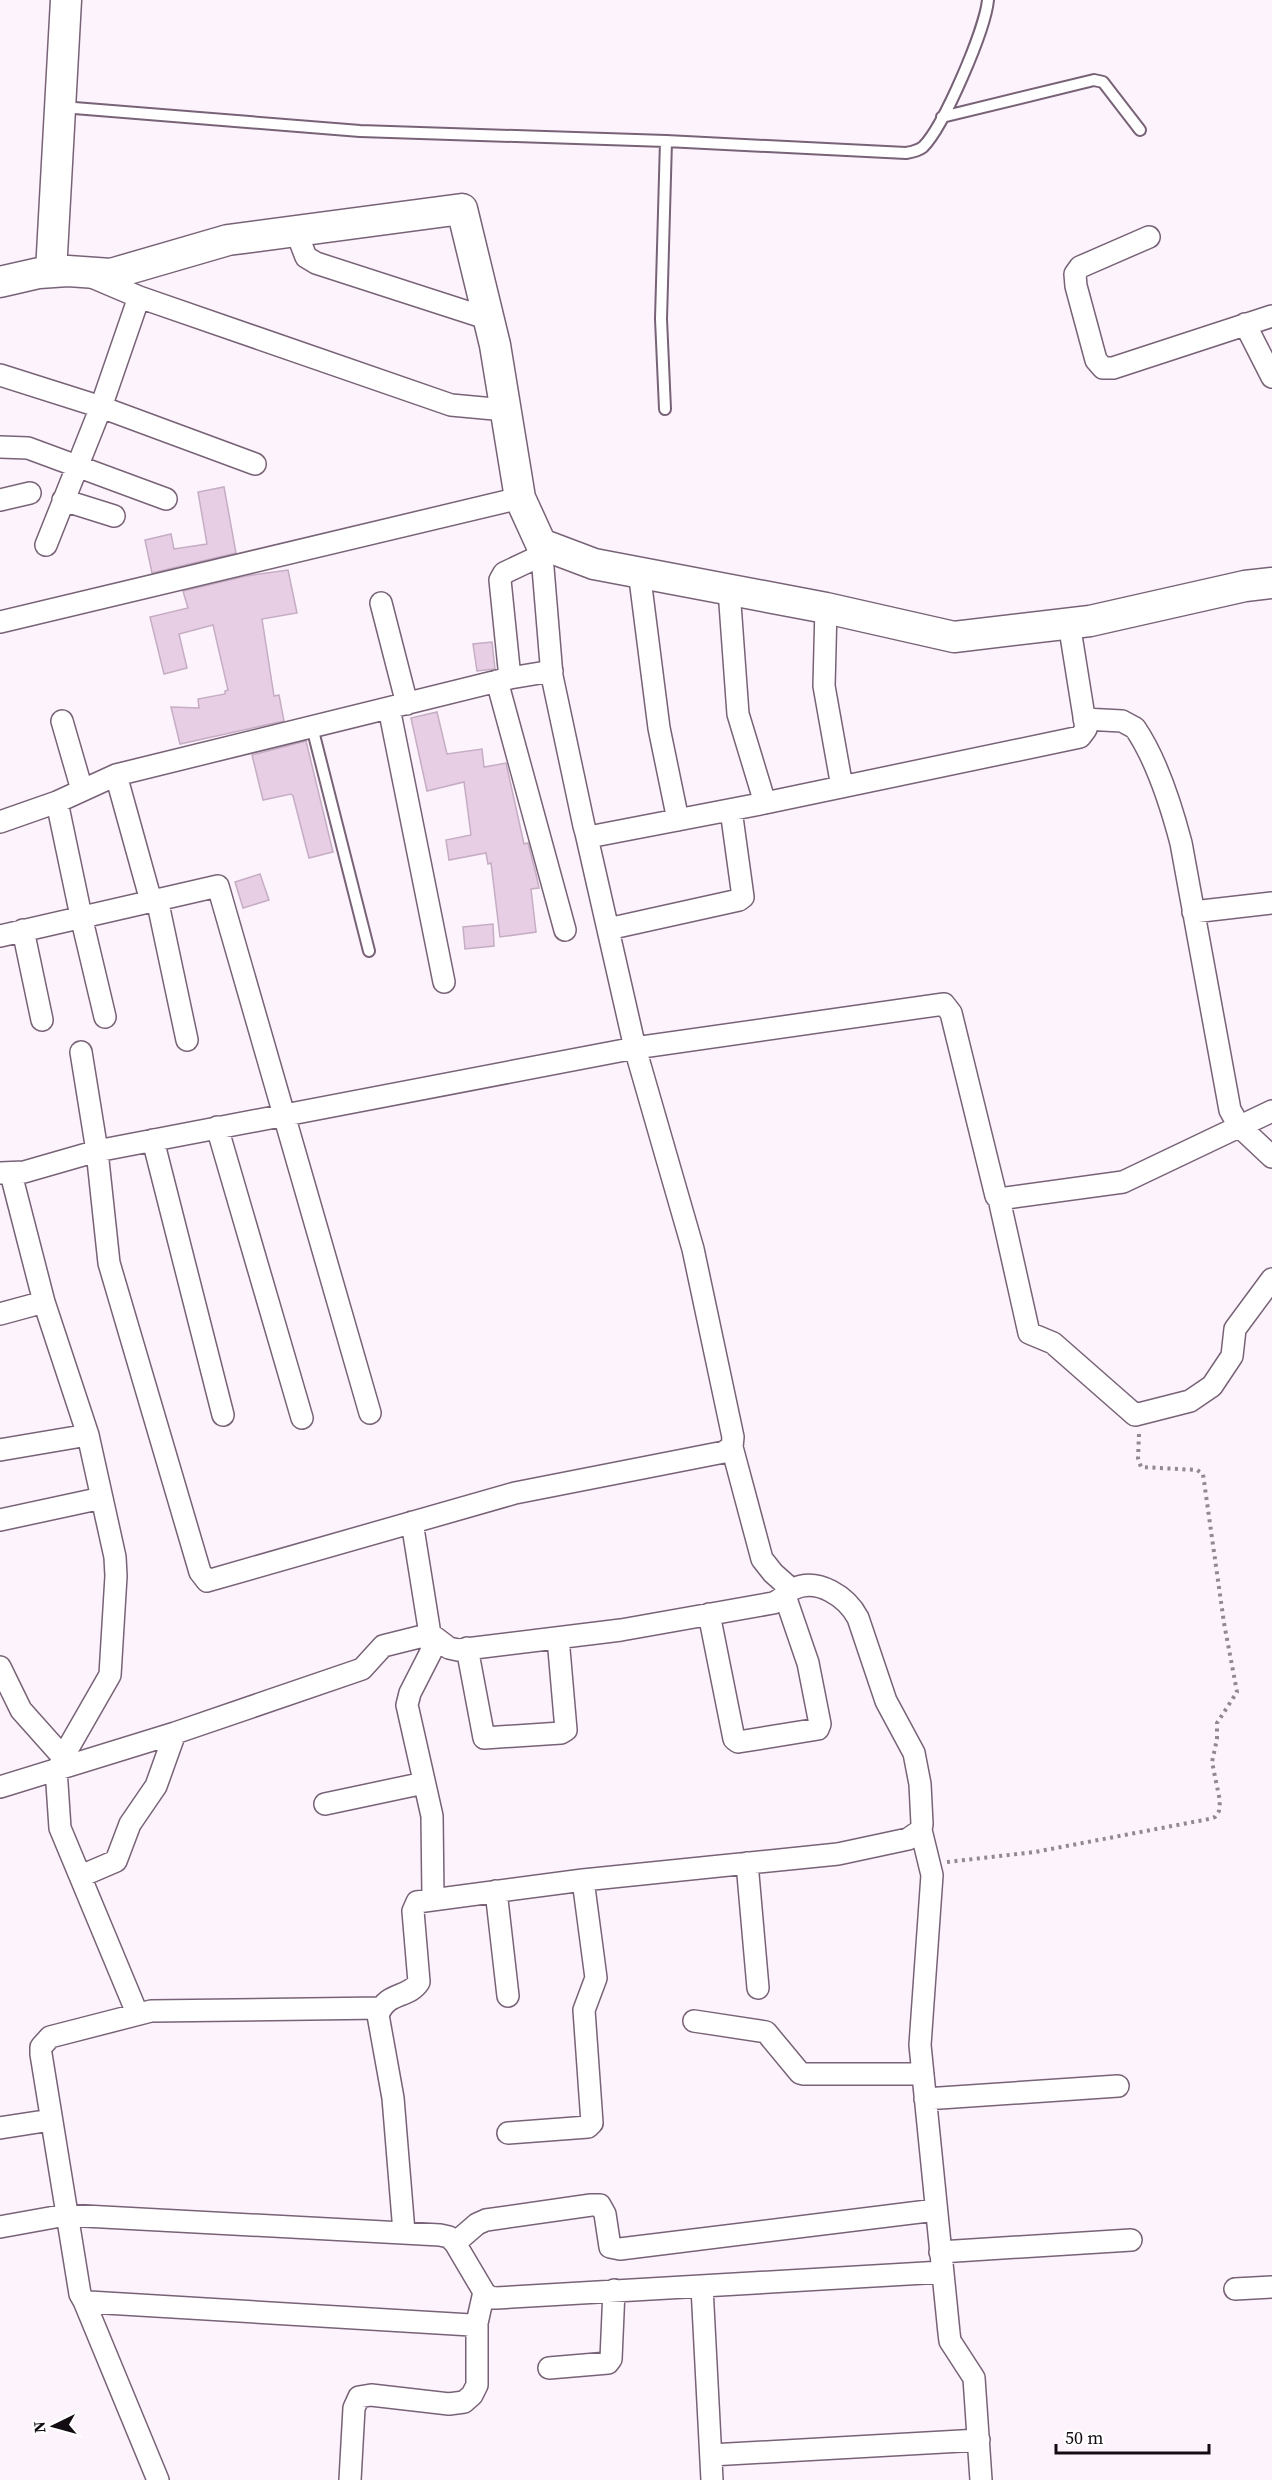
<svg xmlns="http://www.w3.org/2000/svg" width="1272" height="2480" font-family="'Source Serif 4',serif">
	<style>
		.building { fill: #e7cee5; stroke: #c5adc3; stroke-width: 1.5 }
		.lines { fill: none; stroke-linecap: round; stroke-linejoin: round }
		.lane-casing { stroke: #786277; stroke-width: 14 }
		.street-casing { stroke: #786277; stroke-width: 24 }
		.secondary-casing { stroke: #786277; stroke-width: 33 }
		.path { stroke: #918890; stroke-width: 4; stroke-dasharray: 3 4.5; stroke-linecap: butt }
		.lane { stroke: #fff; stroke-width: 10 }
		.street { stroke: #fff; stroke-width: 21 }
		.secondary { stroke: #fff; stroke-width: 30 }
	</style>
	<rect width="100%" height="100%" fill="#fdf3fc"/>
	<path class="building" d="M224,487L236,553L152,573L145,540L171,534L174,549L207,544L198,492Z
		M288,570L297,613L262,619L274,696L279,695L284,721L180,744L171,707L199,708L198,699L225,694V691L228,690L213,625L179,634L187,668L164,674L150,617L188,608L183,591L246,576Z
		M492,642L495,669L477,671L473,644Z
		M437,712L447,754L482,749L484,767L506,763L524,844L528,843L536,874L539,888L531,889L536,932L500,937L491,863L488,864L486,853L449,860L446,840L471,835L464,782L427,791L411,718Z
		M306,741L333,852L309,858L293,796L291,794L263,800L252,755Z
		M260,874L269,900L243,908L235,882Z
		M493,924L494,946L465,949L463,927Z"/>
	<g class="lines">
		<defs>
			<path id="lane" d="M62,107L360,131L666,141L906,153C912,152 918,151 923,147C944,126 985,30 988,0
				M942,117L1094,80L1103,82L1140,130
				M665,409L661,319L666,141
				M312,727L369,951"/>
			<path id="street" d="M296,231L306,257L316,263L489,319
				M1149,237L1080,267L1075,274L1076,286L1096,360L1103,368H1113L1272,316
				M92,277L139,297L451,405L505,410
				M1245,324L1272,377
				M0,375L101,407L255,464
				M0,447L28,448L166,499
				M0,500L30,493
				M63,500L114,516
				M541,544L552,676L584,826L586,833L594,836L765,803L1080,737L1086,729L1069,623
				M46,545L101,407L139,297
				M639,571L659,728L678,820
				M729,590L738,714L765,803
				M381,603L407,704
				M826,608L824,686L842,787
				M0,622L520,498
				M510,678L500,580L504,573L542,555
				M497,681L565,930
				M389,708L444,982
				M1084,719L1122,721L1135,728C1157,760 1171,805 1181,843L1230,1110L1239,1126L1272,1157
				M62,721L82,790
				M116,775L151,901
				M57,802L81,916L105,1017
				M0,822L57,802L116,775L510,678L552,671
				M157,899L187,1040
				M1193,912L1272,903
				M608,929L739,900L743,897L731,810
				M23,930L42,1020
				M0,936L218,886L370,1413
				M81,1052L97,1151L109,1263L200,1572L207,1581L515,1493L724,1452L732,1447L733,1437L693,1249L635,1048L586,833
				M217,1127L302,1418
				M153,1140L223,1415
				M0,1173L24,1172L97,1151L635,1048L944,1004L951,1013L996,1196L999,1199L1123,1182L1272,1111
				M11,1174L44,1302L88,1435L115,1557L116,1576L110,1675L63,1757
				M999,1199L1029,1333L1053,1343L1135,1415L1190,1401L1212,1386L1232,1356L1235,1329L1272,1279
				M0,1314L44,1302
				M732,1447L762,1559L773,1573L791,1589
				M0,1450L88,1435
				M0,1520L102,1498
				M709,1614L734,1739L738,1742L812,1730L818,1729L820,1724L808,1663L785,1596
				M467,1648L484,1738L561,1733L566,1730L558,1638
				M0,1667L21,1710L70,1765
				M56,1769L60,1828L137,2013
				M0,1787L175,1733L362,1669L383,1646L427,1635L429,1628L412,1522
				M325,1804L424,1783
				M921,1830L932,1875L920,2045L949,2333L950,2341L974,2378L981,2480
				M747,1863L758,1988
				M81,1876L116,1861L130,1824L156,1786L175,1733
				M496,1891L508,1996
				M433,1898L432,1816L407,1705L410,1693L437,1640
				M381,2008L151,2011L50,2037L41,2047V2054L80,2294L84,2301L89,2302L471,2325L477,2323L484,2292
				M694,2021L766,2032L800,2073L804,2074H923
				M925,2099L1118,2086
				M0,2128L51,2120
				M508,2133L588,2127L592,2123L584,2010L596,1978L583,1880
				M0,2227L66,2215L440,2235L449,2237L455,2243L484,2292L489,2297L496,2298L942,2272
				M404,2232L393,2098L378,2015C387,1991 408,1999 419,1982L413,1911L417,1902L583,1880L838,1854L908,1839L921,1830L922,1824L920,1784L914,1753L886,1701L858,1618C847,1597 818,1577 793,1589C785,1593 782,1600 773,1603L621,1630L458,1650L449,1648L429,1633
				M455,2243L477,2224L486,2220L591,2205H600L605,2214L610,2247L620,2249L936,2210
				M940,2252L1131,2240
				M702,2287L712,2480
				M1235,2289L1272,2287
				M84,2301L158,2480
				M549,2368L608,2363L611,2359L614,2290
				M711,2455L979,2440
				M350,2480L354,2408L359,2397L371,2395L449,2404L464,2402L472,2395L477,2385V2323"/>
			<path id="secondary" d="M51,272L66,0
				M0,282L39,273L68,271L111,274L228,240L462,209L495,345L520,498L541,544L594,564L826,608L954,637L1090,621L1245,586L1272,583"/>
		</defs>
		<use href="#lane" class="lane-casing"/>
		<use href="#street" class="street-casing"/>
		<use href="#secondary" class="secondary-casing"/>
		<path class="path" d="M947,1862L1035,1852L1209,1819L1215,1817L1219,1811L1220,1801L1212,1762L1217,1739V1723L1237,1692L1224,1623L1203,1474L1197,1470L1141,1467L1138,1458L1139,1434"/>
		<use href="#lane" class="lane"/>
		<use href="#street" class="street"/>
		<use href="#secondary" class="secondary"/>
	</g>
	<g transform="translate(54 2426) rotate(265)" stroke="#ffffff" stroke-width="4.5" paint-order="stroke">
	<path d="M0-4.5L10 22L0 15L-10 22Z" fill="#140c13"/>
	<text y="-9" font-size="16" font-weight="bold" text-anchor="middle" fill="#140c13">N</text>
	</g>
	<path d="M1056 2444v9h153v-9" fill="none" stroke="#140c13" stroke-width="3"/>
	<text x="1065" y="2444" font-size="18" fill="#140c13" stroke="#ffffff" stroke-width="4.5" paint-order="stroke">50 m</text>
</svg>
